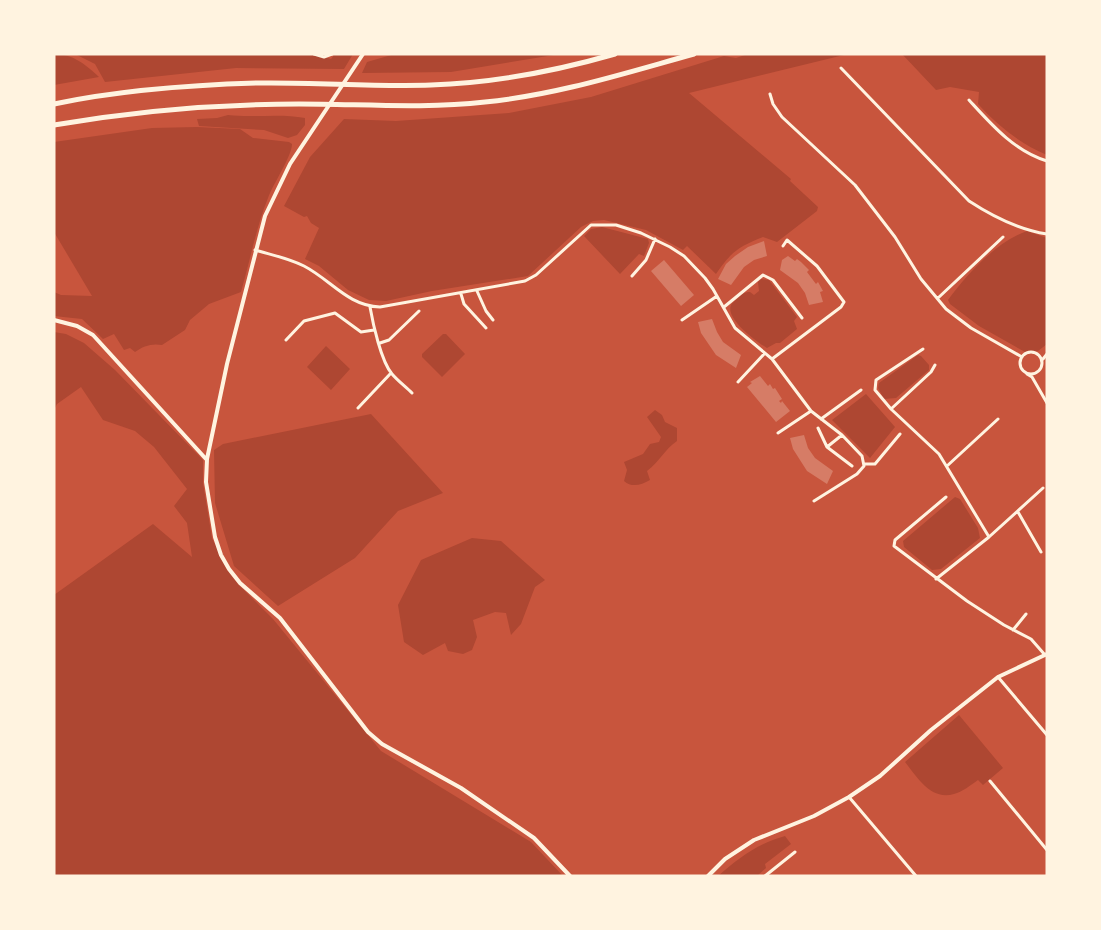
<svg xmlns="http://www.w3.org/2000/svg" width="1101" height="930" font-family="Bitter,serif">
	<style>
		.green { fill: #ae4732 }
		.building { fill: #d67c66 }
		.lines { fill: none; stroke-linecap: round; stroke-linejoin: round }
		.minor { stroke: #fff3e0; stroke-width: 3 }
		.tertiary { stroke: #fff3e0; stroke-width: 4 }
		.motorway { stroke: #fff3e0; stroke-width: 5 }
	</style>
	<rect width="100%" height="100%" fill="#c8553d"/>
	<path class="green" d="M54,54C73,54 85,64 99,77L54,85Z
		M75,54H315L331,59L335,54H353L344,69L236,68L105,82L95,64Z
		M395,54H560L451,72L362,73L367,62Z
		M748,54H848L689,93L791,179L790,181L818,207L817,211L777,242L763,237C738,247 731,252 716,274L687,246L683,250L646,230L604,220L593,221L581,227L528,276L432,291L386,301L369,300L348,290L319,266L305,259L319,228L311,223L307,216L304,217L284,206L310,157L344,119L396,121L509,113L591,97L724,56L736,58Z
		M902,54H1047V155C1019,143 998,126 978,104L979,92L950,87L936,90Z
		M228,115C254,118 280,113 305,118V125L297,135L288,138L264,130L199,126L197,119L217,118Z
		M197,127L240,129L253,138L289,142L292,144C292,156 273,184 268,198C256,228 250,261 241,292L209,304L190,320L185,330L162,345C152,343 143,346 135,352L130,348L124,350L114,334L103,339L82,319L54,316V292L61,295L92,296L54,232V142L152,128Z
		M602,227L648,239L649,243L644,256L639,254L620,274L584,236L591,229Z
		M1027,231L1047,238V344L1038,351L1025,352L979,326L950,304L948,300C967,274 996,242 1027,231Z
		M761,279L769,280L797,317L794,321L797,329L780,343H776L767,348C757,342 725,319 731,305C732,303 736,300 738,298C742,294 744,292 750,292L754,295L759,291L758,282Z
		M54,332L66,334L84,343L115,370L203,460V483L212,538L227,570L238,584L273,619L381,751L531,842L563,876H54V595L153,524L192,557L187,523L174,506L187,489L154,447L135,431L103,420L81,387L57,404L54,410Z
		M443,334H446L465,354L442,377L422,357V354Z
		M326,346L350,369L331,390L307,367Z
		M918,355L921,356L929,365V370L896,398L884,399L878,388L879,383Z
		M866,394L895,427L870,458L832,420Z
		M655,410L662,415L665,422L677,428V441C665,449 659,462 647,471L650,480C641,485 632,488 624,481L627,470L624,462L643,454L650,444L659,442L661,437L647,417Z
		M371,414L443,493L398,511L355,558L278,606L234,566L215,503L214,450L223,444Z
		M955,497L960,499L978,528L980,538L941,569L932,570L904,547L903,541Z
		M472,538L501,541L545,580L535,587L521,624L511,635L506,613L495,612L473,620L477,637L472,650L463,654L448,651L445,643L423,655L404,642L398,605L421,560Z
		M959,715L1003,768L983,785L978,780C971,785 962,792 954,794C931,801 917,777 905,762Z
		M785,836L791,844L765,864L766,868L757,876H718C740,857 757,844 785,836Z"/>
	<path class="building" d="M764,241L767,256L754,260L744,267L731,285L718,279L726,264L735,256L748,247Z
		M788,256L795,261L797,259L801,262L809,270L807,272L816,284L818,282L823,291L820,292L823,302L809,305L805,293L798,283L780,270L782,260Z
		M664,260L694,295L681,306L651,271Z
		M712,319L717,332L723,342L741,355L736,368L716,355L701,333L698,322Z
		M760,376L768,386L770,384L773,389L775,388L782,399L779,401L781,403L782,401L790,411L776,422L747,387L752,383L750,382Z
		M804,435L808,448L815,458L833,471L827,484L807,471L793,449L790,438Z"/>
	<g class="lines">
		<path class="minor" d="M314,54L324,57L332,54
			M841,68L969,201C992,216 1020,230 1047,234
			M770,94L773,104L782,117L855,185L895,237L921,279L946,309L971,328L1022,357
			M969,100C991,124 1014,151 1047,161
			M255,250C272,255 288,258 304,266C331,280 348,306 380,307L525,281L536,275L591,225H616L641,233L670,247L684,256L705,278L713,289L735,328L772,359L811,411L842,435L862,456L864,466L857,474L814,501
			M632,276L646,260L655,239
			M477,291L486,311L493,320
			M461,294L464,304L486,328
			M938,298L1003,237
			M370,307C373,324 381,361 392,374C398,381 406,387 412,393
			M724,307L763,275L773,280L802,318
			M682,320L717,296
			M286,340L304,321L335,313L361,332L374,330
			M380,343L389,340L419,311
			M923,349L876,380L875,390L891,409L931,372L935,365
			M1020 363a11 11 0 1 1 22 0a11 11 0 1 1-22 0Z
			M772,359L841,307L844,302L817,266L787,240L783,246
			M1043,359L1047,354
			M1027,374L1032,377L1047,403
			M738,382L765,353
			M358,408L391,373
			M891,409L939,454L989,537
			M821,419L861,390
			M818,428L827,447L852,466
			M778,433L811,411
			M827,447L842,435
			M864,464H875L900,434
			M947,466L998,419
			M946,497L895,540L894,546L967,601L1004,625L1031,639L1045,655
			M1018,512L1041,552
			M936,579L989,537L1043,488
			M1013,630L1026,614
			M998,677L1047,735
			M990,781L1047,850
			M849,797L916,876
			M765,876L795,852"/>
		<path class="tertiary" d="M363,54L290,164L265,216L227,364L207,459L206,482L215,537L221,555L229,569L240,583L280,618L368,732L382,744L461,788L534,838L570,876
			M54,320L77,326L93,335L206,459
			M708,876L725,859L754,840L814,816L849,797L880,776L931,730L998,677L1047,654"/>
		<path class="motorway" d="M54,104C121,90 189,85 258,83C316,82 373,87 431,85C493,83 556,71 615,54
			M54,125C135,111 216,104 299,104C361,104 424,109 485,102C557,95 625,73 694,54"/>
	</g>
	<rect width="1101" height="930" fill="none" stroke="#fff3e0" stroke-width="111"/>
</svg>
